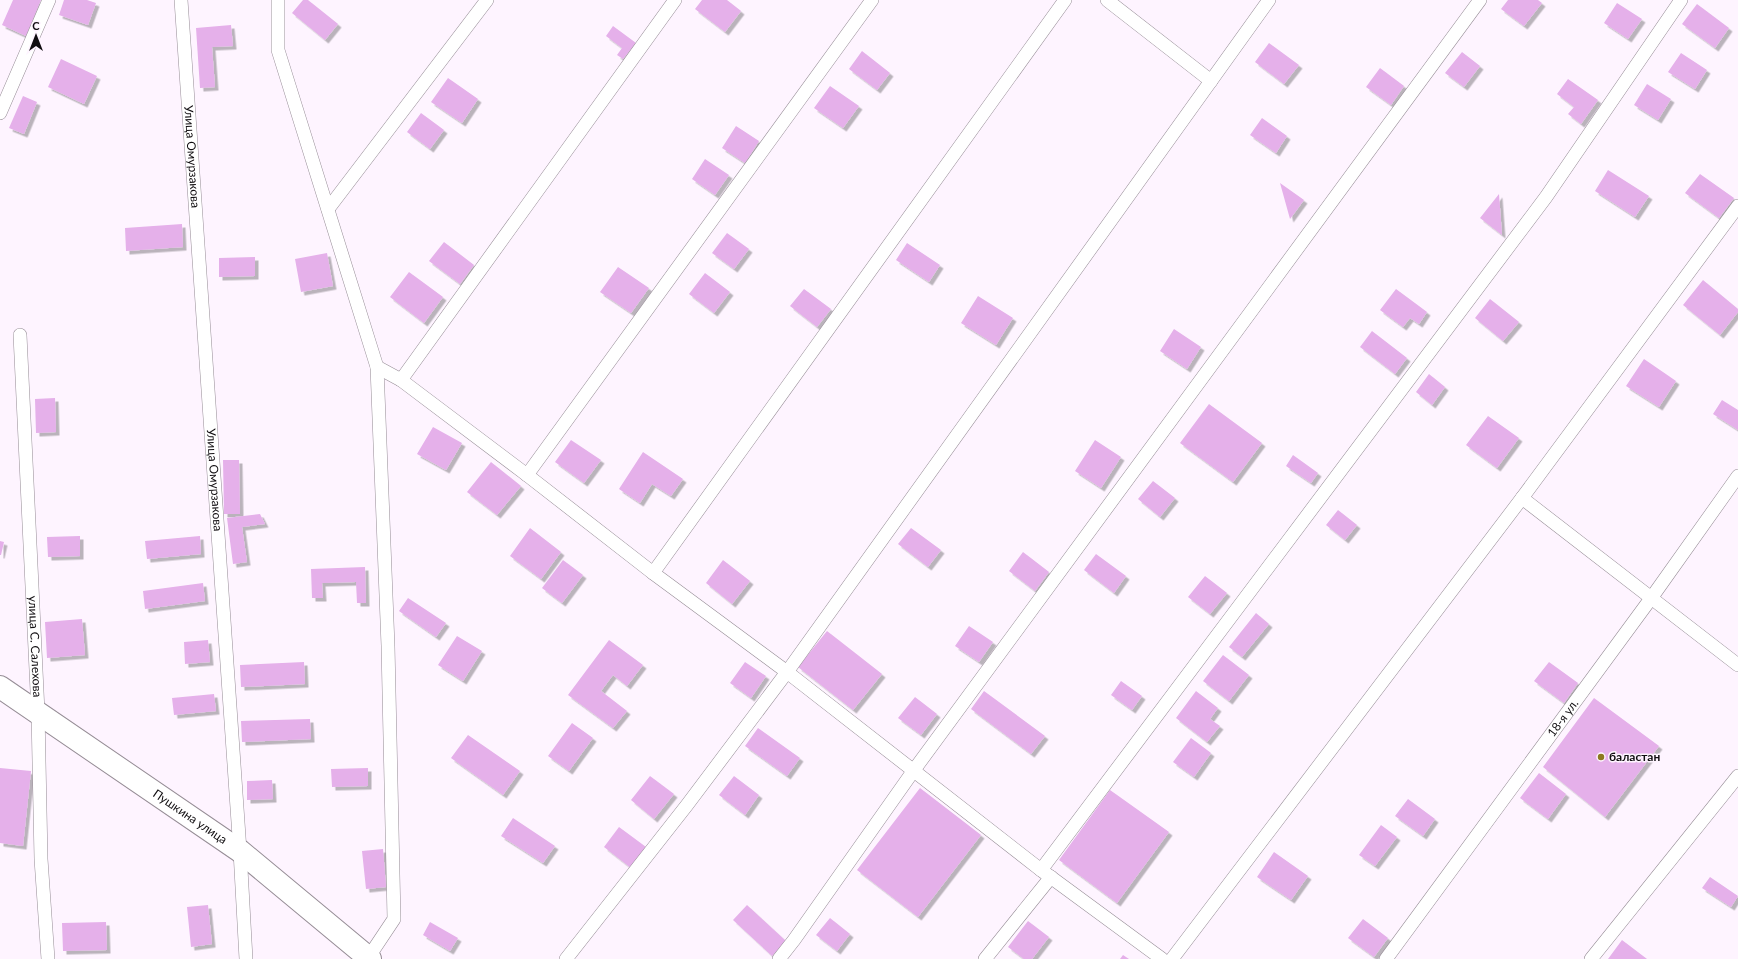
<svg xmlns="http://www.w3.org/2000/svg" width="1738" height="959" font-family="Lato,sans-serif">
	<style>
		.building { fill: #e5b0ea; filter: url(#shadow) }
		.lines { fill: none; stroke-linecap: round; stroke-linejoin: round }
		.street-casing { stroke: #968d96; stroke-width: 14 }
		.highway-casing { stroke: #968d96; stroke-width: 24 }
		.street { stroke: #fff; stroke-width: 13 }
		.highway { stroke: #fff; stroke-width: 22 }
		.poi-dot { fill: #8c791f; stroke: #fef4ff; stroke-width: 1.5 }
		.labels { text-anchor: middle; stroke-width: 3; stroke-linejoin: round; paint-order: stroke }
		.street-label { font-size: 12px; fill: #100d10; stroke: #fef4ff }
		.poi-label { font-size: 12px; font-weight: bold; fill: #100d10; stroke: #fef4ff; text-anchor: start }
	</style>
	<defs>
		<filter id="shadow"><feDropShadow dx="3.5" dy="3.5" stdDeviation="0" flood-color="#0004"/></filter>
	</defs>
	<rect width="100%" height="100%" fill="#fef4ff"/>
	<path class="building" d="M13,0H41L26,36L2,25Z
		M64,0H87L96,3L88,25L59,15Z
		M303,0H308L338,24L325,40L292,13Z
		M702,0H727L741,11L725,32L695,9Z
		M1508,0H1538L1542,3L1524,26L1501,9Z
		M1617,3L1642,19L1628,39L1604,23Z
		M1697,4L1729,28L1715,48L1682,24Z
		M231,25L233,46L212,47L215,87L200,88L196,28Z
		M613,26L636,43L623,59L617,55L622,48L606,36Z
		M1269,43L1299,65L1284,84L1255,62Z
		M862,51L890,73L877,90L849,69Z
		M1462,52L1480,66L1464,87L1445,73Z
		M1681,53L1707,70L1695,89L1668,72Z
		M61,59L97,76L84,104L48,87Z
		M1380,68L1404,86L1391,105L1366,87Z
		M448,78L478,99L462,123L431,102Z
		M1568,79L1598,100L1581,124L1568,114L1574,107L1557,94Z
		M1647,84L1671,99L1658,120L1634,105Z
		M830,86L859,106L843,128L814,108Z
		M23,96L37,102L24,134L9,128Z
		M421,113L444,130L430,149L407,132Z
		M1262,118L1287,136L1276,153L1250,135Z
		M736,126L759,141L745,163L722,148Z
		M705,159L729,175L715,195L692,179Z
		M1608,170L1649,196L1635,217L1595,191Z
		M1700,174L1734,198L1719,218L1685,193Z
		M1280,183L1304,200L1290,219Z
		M1499,194L1502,235L1480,218Z
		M182,224L183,247L126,251L125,228Z
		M727,233L749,249L734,269L712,253Z
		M444,242L474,265L460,284L429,261Z
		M907,243L940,265L929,282L896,260Z
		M327,253L333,286L301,292L295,259Z
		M255,257V276L219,277V258Z
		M618,267L649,288L631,313L600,292Z
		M409,272L443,297L424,323L390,297Z
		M705,273L730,292L714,313L689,294Z
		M1703,280L1738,309V312L1720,335L1683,305Z
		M804,289L831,309L817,327L790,306Z
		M1396,289L1427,312L1419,324L1410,318L1403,327L1380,310Z
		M978,296L1013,318L996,345L961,323Z
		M1490,299L1519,322L1503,341L1475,318Z
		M1174,329L1201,347L1187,369L1160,351Z
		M1372,331L1407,358L1395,374L1360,347Z
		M1644,359L1676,381L1659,407L1626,386Z
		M1429,374L1445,387L1432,405L1416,392Z
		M55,398L56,432L36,433L35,399Z
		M1722,400L1738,410V430L1713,414Z
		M1209,404L1262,443L1233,482L1180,443Z
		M1488,416L1519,438L1497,468L1466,445Z
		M433,427L462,443L446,470L417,454Z
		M571,440L601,460L584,483L555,462Z
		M1095,440L1121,457L1101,488L1075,471Z
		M643,452L683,479L671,496L652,484L640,503L619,489Z
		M1293,455L1318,473L1311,483L1286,466Z
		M223,460H239L240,514H224Z
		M491,462L521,486L497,515L467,492Z
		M1153,481L1175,498L1160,517L1138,499Z
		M1338,510L1357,525L1345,540L1326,525Z
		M260,514L265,524L242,527L247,562L233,564L227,518Z
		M530,528L561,552L541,579L510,556Z
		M911,528L941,550L928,567L898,544Z
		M80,536V556L48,557L47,537Z
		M200,536L201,554L147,559L145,541Z
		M0,541L4,542L1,555H0Z
		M1023,552L1049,572L1035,591L1009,571Z
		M1096,554L1126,576L1114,593L1084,570Z
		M563,560L583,575L562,603L542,588Z
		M723,560L750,581L732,604L706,583Z
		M365,567L366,603H357L356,582L322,583L323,598H312L311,569Z
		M1205,576L1227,593L1210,614L1188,597Z
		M203,583L205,601L145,609L143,591Z
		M408,598L446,623L436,637L399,611Z
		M1256,613L1269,624L1242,657L1229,647Z
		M82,619L85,655L47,658L45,622Z
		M969,626L993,642L979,662L955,646Z
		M827,631L882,674L853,710L798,667Z
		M457,636L482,651L463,681L438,665Z
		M208,640L210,662L185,664L184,642Z
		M609,640L643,665L627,686L613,675L601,691L627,711L613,728L568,695Z
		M1223,655L1249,675L1229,701L1203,681Z
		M304,662L305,684L241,687L240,665Z
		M745,662L766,676L751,698L730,683Z
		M1549,662L1578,683L1564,703L1534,681Z
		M1121,681L1142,696L1132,710L1111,695Z
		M984,691L1045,736L1031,754L971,709Z
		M1196,691L1218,708L1210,719L1220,726L1207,742L1176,718Z
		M214,694L216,711L174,715L172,698Z
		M915,697L937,714L921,735L898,718Z
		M1594,698L1659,746L1605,817L1543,767Z
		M310,719L311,739L242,742L241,721Z
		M572,723L593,738L569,771L548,756Z
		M758,728L800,758L787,776L745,746Z
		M468,735L520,771L503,795L451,758Z
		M1191,738L1211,753L1194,777L1173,762Z
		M0,768L31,771L23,846L0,843Z
		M368,768V786L332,787L331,769Z
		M1539,773L1566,794L1548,819L1520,798Z
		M650,776L674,794L654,819L631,800Z
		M734,776L759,795L745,815L719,795Z
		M272,780L273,799L247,800V781Z
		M920,788L981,835L918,917L857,870Z
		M1110,790L1169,832L1117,903L1059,860Z
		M1408,799L1435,819L1423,836L1395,816Z
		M513,818L555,846L543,863L501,836Z
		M1381,825L1397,837L1375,866L1359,855Z
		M619,827L646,847L631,868L604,847Z
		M383,849L386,887L366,889L362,851Z
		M1274,852L1308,876L1291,900L1257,877Z
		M1710,877L1738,896L1731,907L1702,888Z
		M208,905L212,944L191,947L187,907Z
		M747,905L786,941L772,956L733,920Z
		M830,918L850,934L837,951L816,935Z
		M1363,919L1388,938L1374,957L1348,938Z
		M1028,921L1049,937L1032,959H1024L1008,947Z
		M106,922L107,950L63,951L62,923Z
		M430,922L458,938L450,951L423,935Z
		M1622,940L1647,959H1608Z
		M1123,955L1129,959H1120Z"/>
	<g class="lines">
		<defs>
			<g id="street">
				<path id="s1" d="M181,0L240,851L246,959"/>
				<path d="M278,0V50L377,367L388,646L394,919L368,958"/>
				<path d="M1107,0L1211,81"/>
				<path d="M0,113L49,0"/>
				<path d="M328,209L487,0"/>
				<path id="s2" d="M20,335L38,712L41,859L48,959"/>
				<path d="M377,367L401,380L527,475L653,573L787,672L1041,870L1162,959"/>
				<path d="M401,380L675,0"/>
				<path d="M527,475L872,0"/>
				<path d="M1522,498L1738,665"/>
				<path d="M653,573L1065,0"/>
				<path d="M1041,870L1546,197L1681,0"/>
				<path d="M566,959L687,805L787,672L1269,0"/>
				<path d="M779,959L794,940L914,770L1480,0"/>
				<path d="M985,959L1051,877"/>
				<path d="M1172,959L1522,498L1738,206"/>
				<path id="s3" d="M1386,959L1652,597L1738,476"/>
				<path d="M1591,959L1738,776"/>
			</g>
			<g id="highway">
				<path id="s4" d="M0,687L240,851L370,959"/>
			</g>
		</defs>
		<use href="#street" class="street-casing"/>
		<use href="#highway" class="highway-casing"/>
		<use href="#street" class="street"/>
		<use href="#highway" class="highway"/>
	</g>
	<circle class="poi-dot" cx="1601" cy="757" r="4"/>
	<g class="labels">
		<g class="street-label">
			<text dy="4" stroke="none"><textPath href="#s1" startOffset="157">Улица Омурзакова</textPath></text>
			<text dy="4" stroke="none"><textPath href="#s1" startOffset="481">Улица Омурзакова</textPath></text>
			<text dy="4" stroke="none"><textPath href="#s2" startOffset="312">улица С. Салехова</textPath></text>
			<text dy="4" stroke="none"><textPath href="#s3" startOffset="299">18-я ул.</textPath></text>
			<text dy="4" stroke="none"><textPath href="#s4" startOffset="230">Пушкина улица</textPath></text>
		</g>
		<g class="poi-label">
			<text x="1609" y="761">баластан</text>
		</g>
	</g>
	<g transform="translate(36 36)" stroke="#fef4ff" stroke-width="3" paint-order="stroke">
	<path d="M0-3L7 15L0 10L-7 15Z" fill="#100d10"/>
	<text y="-6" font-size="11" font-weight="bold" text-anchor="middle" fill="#100d10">С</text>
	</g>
</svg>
